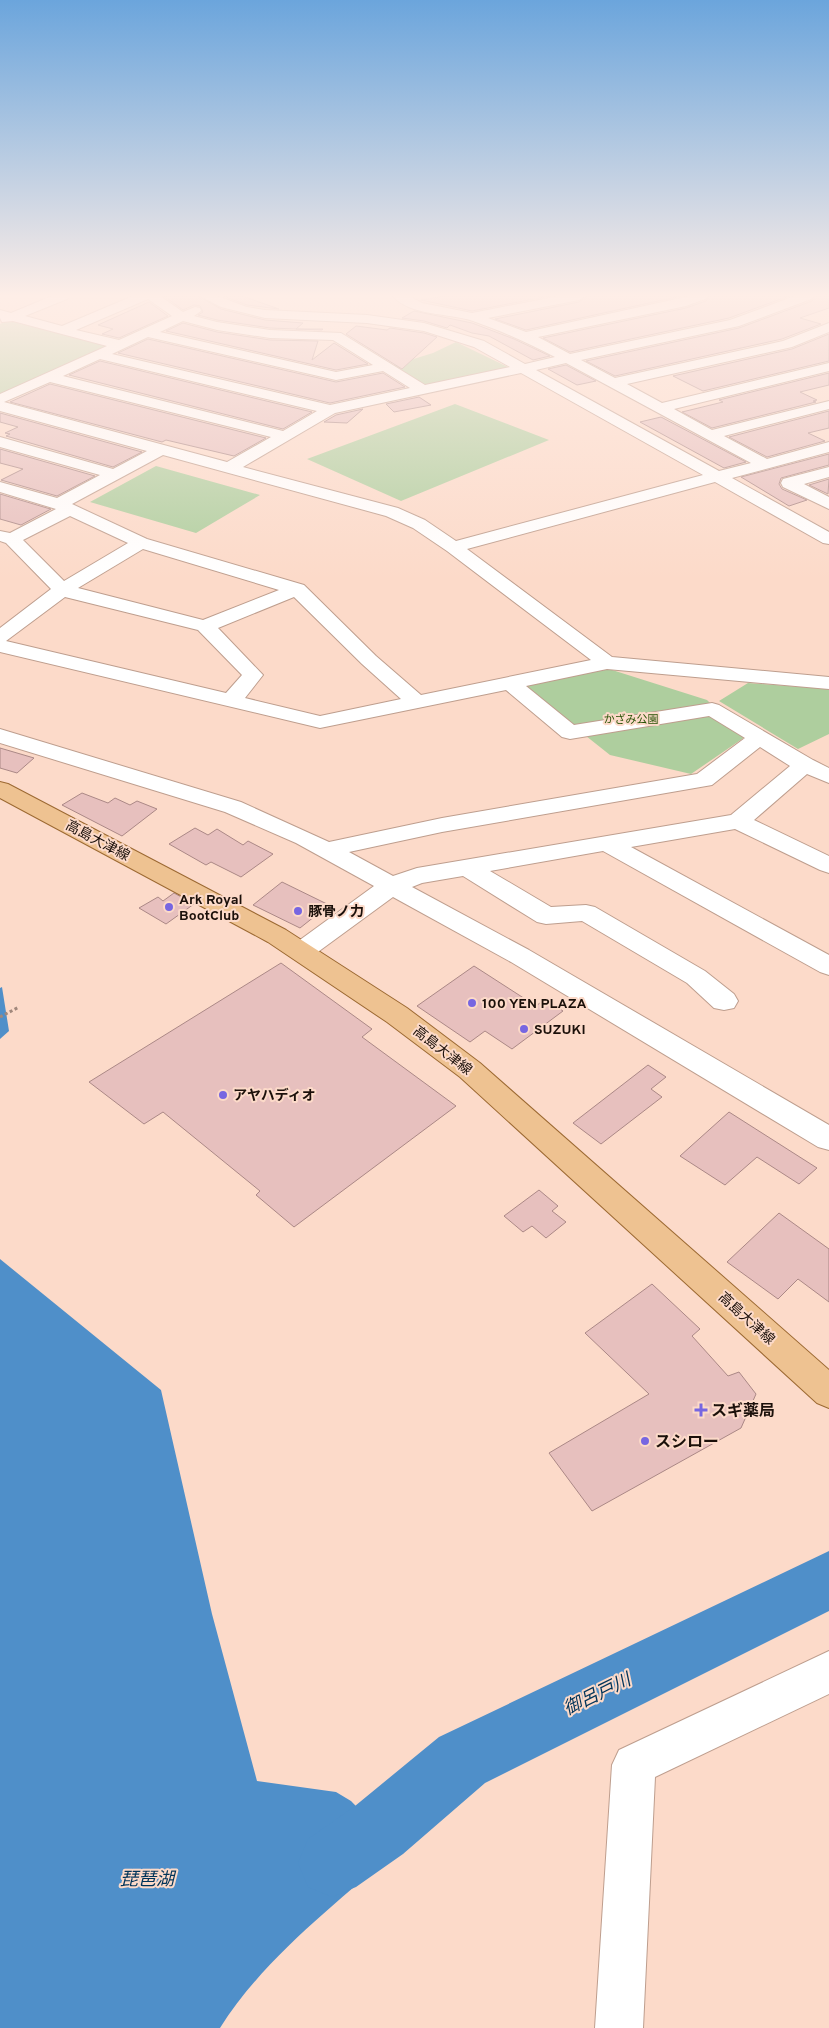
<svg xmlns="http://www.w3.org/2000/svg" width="829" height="2028" font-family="Overpass,'Noto Sans JP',sans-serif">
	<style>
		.green { fill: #aece9e }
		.water { fill: #4f8fc9 }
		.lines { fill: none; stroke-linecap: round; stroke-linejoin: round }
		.river { fill: #4f8fc9; fill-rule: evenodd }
		.building { fill: #e7c0be; stroke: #ab8886 }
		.minor-casing { stroke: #be9e8e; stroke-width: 2 }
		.major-casing { stroke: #9c6932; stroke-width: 2 }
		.path { stroke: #a1887c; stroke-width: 3; stroke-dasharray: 3 2.5; stroke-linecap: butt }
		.minor { fill: #fff; fill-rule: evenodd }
		.major { fill: #eec291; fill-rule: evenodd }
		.poi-dot { fill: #7766e1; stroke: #fcdac9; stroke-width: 2 }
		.labels { text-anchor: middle; stroke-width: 4; stroke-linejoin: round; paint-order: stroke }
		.far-park-label { font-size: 11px; fill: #275205; stroke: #fcdac9 }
		.street-label { font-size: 14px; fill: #1b100a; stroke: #fcdac9 }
		.poi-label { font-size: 14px; font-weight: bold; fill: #1b100a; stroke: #fcdac9; text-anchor: start }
		.near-poi-label { font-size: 16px; font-weight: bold; fill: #1b100a; stroke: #fcdac9; text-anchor: start }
		.near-water-label { font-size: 18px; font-style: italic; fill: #003359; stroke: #fcdac9 }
	</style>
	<rect width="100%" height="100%" fill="#fcdac9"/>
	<path class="green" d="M9,320H15L108,346L0,394V324Z
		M456,342L510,368L426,388L394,365L433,353Z
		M455,404L549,440L401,501L307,459Z
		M156,466L260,495L196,533L90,502Z
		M609,669L707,700L745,737L691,774L610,755L523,686Z
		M748,683L829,689V734L798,749L719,701Z"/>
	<path class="water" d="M2,987L9,1031L0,1039V988Z
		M0,1259L161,1390L212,1614L257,1781L336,1792L351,1801L398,1849C337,1903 263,1959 220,2028H0Z"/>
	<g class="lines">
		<path class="river" d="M829,1551V1611L485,1783L403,1854L356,1887L332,1897L308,1887L298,1863L308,1839L355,1806L439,1737Z"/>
	</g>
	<path class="building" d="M164,296H198L221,309L265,320L303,323L296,329H323L322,330L270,328L217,320L198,315L203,312L200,306L194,305L183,310Z
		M223,296H242L279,309L247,305Z
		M445,296H549L472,311L421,300Z
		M587,296H681L526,330L495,319L579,302Z
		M709,296H789L729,318L570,352L543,338L686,308L706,301Z
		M815,296H829V308L800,318L821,324L782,339L615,376L586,361L739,328L812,301Z
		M149,302L168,316L119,338L102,334L113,329L98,325Z
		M414,311L472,323L514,339L550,356L533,360L489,336L472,333L450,325L447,328L424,321L402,318Z
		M183,323L217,332L270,340L318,341L312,360L334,343L368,364L336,370L166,331Z
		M356,326L387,330L390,328L424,333L437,337L402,369L346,334Z
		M829,334V361L703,391L673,376L792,349Z
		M148,339L336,382L383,373L405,387L330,403L118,353Z
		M100,361L312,412L283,429L69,375Z
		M566,365L596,381L577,385L548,369Z
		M829,373V385L800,392L817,400L813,401L816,402L712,428L682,412L723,402L719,400Z
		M50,384L266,438L234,456L166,440L162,442L10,402Z
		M419,397L431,405L394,412L386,404Z
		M363,409L347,423L324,422L336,415Z
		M829,411V428L808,433L825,441L767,457L729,437Z
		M0,413L142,452L113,467L6,436L10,434L5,433L18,427L0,422Z
		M661,417L746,462L724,468L640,422Z
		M0,449L95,476L57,496L1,480L23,469L0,463Z
		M829,454V465L781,478L779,484L782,489L807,500L789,506L741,477Z
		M829,479L828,494L809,485Z
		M0,494L47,508L51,509L21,525L0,519Z
		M0,748L34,758L17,773L0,768Z
		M82,793L108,803L115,798L130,805L137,801L157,809L122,836L62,805Z
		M195,828L208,835L217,829L243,845L248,841L273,854L241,877L211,862L206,865L169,844Z
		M282,882L329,905L300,928L253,905Z
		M174,893L194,904L166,924L139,908L158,897L163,901Z
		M281,963L372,1029L362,1037L456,1106L294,1227L256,1195L260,1191L163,1112L144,1124L89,1082Z
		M474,966L536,1006L545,999L563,1011L512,1049L485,1031L470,1042L417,1006Z
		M648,1065L666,1077L651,1089L662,1097L601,1144L573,1123Z
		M729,1112L817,1168L799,1184L757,1157L725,1185L680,1156Z
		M539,1190L558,1206L552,1211L566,1222L546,1238L532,1226L523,1232L504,1216Z
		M779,1213L829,1249V1302L798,1279L778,1299L727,1262Z
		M652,1284L700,1329L692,1336L728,1376L739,1372L756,1394L741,1428L592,1511L549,1453L649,1394L585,1333Z"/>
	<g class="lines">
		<defs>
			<path id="minor" d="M52,296H69L67,299L25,316L62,326L133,296H160L183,312L195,307L200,308L201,311L194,316L217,322L270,330L341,333L425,385L510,367L474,347L424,331L367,323L265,318L221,307L200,296H217L247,307L265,310L367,315L424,323L484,341L525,364L555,357C528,343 502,331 473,321C450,313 409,316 393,296H409L422,303L472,313L559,296H585L579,300L488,318L526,332L690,296H707L705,299L686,306L538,337L570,354L730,320L795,296H813L811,299L739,326L581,360L615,378L783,341L829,323V332L792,347L627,384L662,403L829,363V371L674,409L712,430L829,401V409L724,436L767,459L829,442V452L732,478L829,532V544L823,543L715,482L467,549L612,657L829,677V689L607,669L526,686L574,725L712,703L719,705L813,760L829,768V783L807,774L754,820L829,856V873L820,870L735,829L631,847L829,955V975L820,972L603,851L490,871L551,907L586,905L595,907L705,971L734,994L738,1001L734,1008L724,1010L714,1008L687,983L582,921L546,924L537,922L463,876L422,883L412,887L529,950L829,1125V1150L818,1147L511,962L393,897L311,957L302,960L293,957L289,951L293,945L374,886L296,843L225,812L0,743V729L241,802L329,842L442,818L697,774L745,738L709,716L570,739L562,737L506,690L320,728L0,652V628L51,589L6,543L0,541V531L10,533L56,509L0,492V482L57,498L100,475L0,447V437L113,469L147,451L0,411V394L107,346L13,321L2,322L0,318V310L11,313ZM148,299L172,316L119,340L76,330ZM183,321L217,330L270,338L333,340L373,365L336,372L160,332ZM148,337L336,380L383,371L410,388L330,405L112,354ZM100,359L317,411L283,431L63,376ZM566,363L751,463L719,471L536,370ZM521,373L703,475L456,541L425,520L398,508L243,467L335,413ZM50,382L271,437L227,462L4,402ZM163,455L386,516L413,528L447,551L591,660L421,695L376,656L304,585L147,539L72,504ZM70,516L128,543L64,581L23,540ZM143,549L279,590L203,620L78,588ZM65,597L198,630L242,675L226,693L6,641ZM294,597L362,664L401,699L320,716L245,698L263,675L218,628ZM760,747L790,766L731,815L417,868L393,876L349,852L442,832L712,785Z
				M829,467V477L804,484L829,497V509L783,487L781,483L783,479Z
				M829,1651V1694L655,1777L643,2028H595L612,1765L619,1750Z"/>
			<path id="major" d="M0,782L8,784L286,930L407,1008L480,1063L829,1370V1408L817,1403L460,1077L387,1022L268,942L0,798Z"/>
		</defs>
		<use href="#minor" class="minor-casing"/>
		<use href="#major" class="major-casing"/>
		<path class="path" d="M0,1017L19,1007"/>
		<use href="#minor" class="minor"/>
		<use href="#major" class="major"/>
	</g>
	<linearGradient id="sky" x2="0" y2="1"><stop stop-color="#6ba5dc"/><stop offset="0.51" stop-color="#feeee7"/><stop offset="1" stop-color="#feeee7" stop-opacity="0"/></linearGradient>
	<rect width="829" height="580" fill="url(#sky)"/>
	<g class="poi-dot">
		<circle cx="169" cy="907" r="5"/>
		<circle cx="298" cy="911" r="5"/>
		<circle cx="472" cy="1003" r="5"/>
		<circle cx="524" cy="1029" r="5"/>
		<circle cx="223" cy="1095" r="5"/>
		<path d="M698.5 1402.5h5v5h5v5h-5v5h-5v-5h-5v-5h5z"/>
		<circle cx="645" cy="1441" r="5"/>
	</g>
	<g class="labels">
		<g class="far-park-label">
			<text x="631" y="723">かざみ公園</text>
		</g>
		<g class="street-label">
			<text transform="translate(98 840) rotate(28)" y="5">高島大津線</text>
			<text transform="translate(443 1050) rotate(38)" y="5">高島大津線</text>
			<text transform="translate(747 1318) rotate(42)" y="5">高島大津線</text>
		</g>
		<g class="poi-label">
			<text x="179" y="904">Ark Royal<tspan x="179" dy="16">BootClub</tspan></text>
			<text x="308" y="916">豚骨ノ力</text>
			<text x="482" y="1008">100 YEN PLAZA</text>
			<text x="534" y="1034">SUZUKI</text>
			<text x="233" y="1100">アヤハディオ</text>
		</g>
		<g class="near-poi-label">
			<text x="711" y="1416">スギ薬局</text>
			<text x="655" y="1447">スシロー</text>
		</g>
		<g class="near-water-label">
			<text transform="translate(597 1694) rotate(-26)" y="6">御呂戸川</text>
			<text x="147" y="1885">琵琶湖</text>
		</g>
	</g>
</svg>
